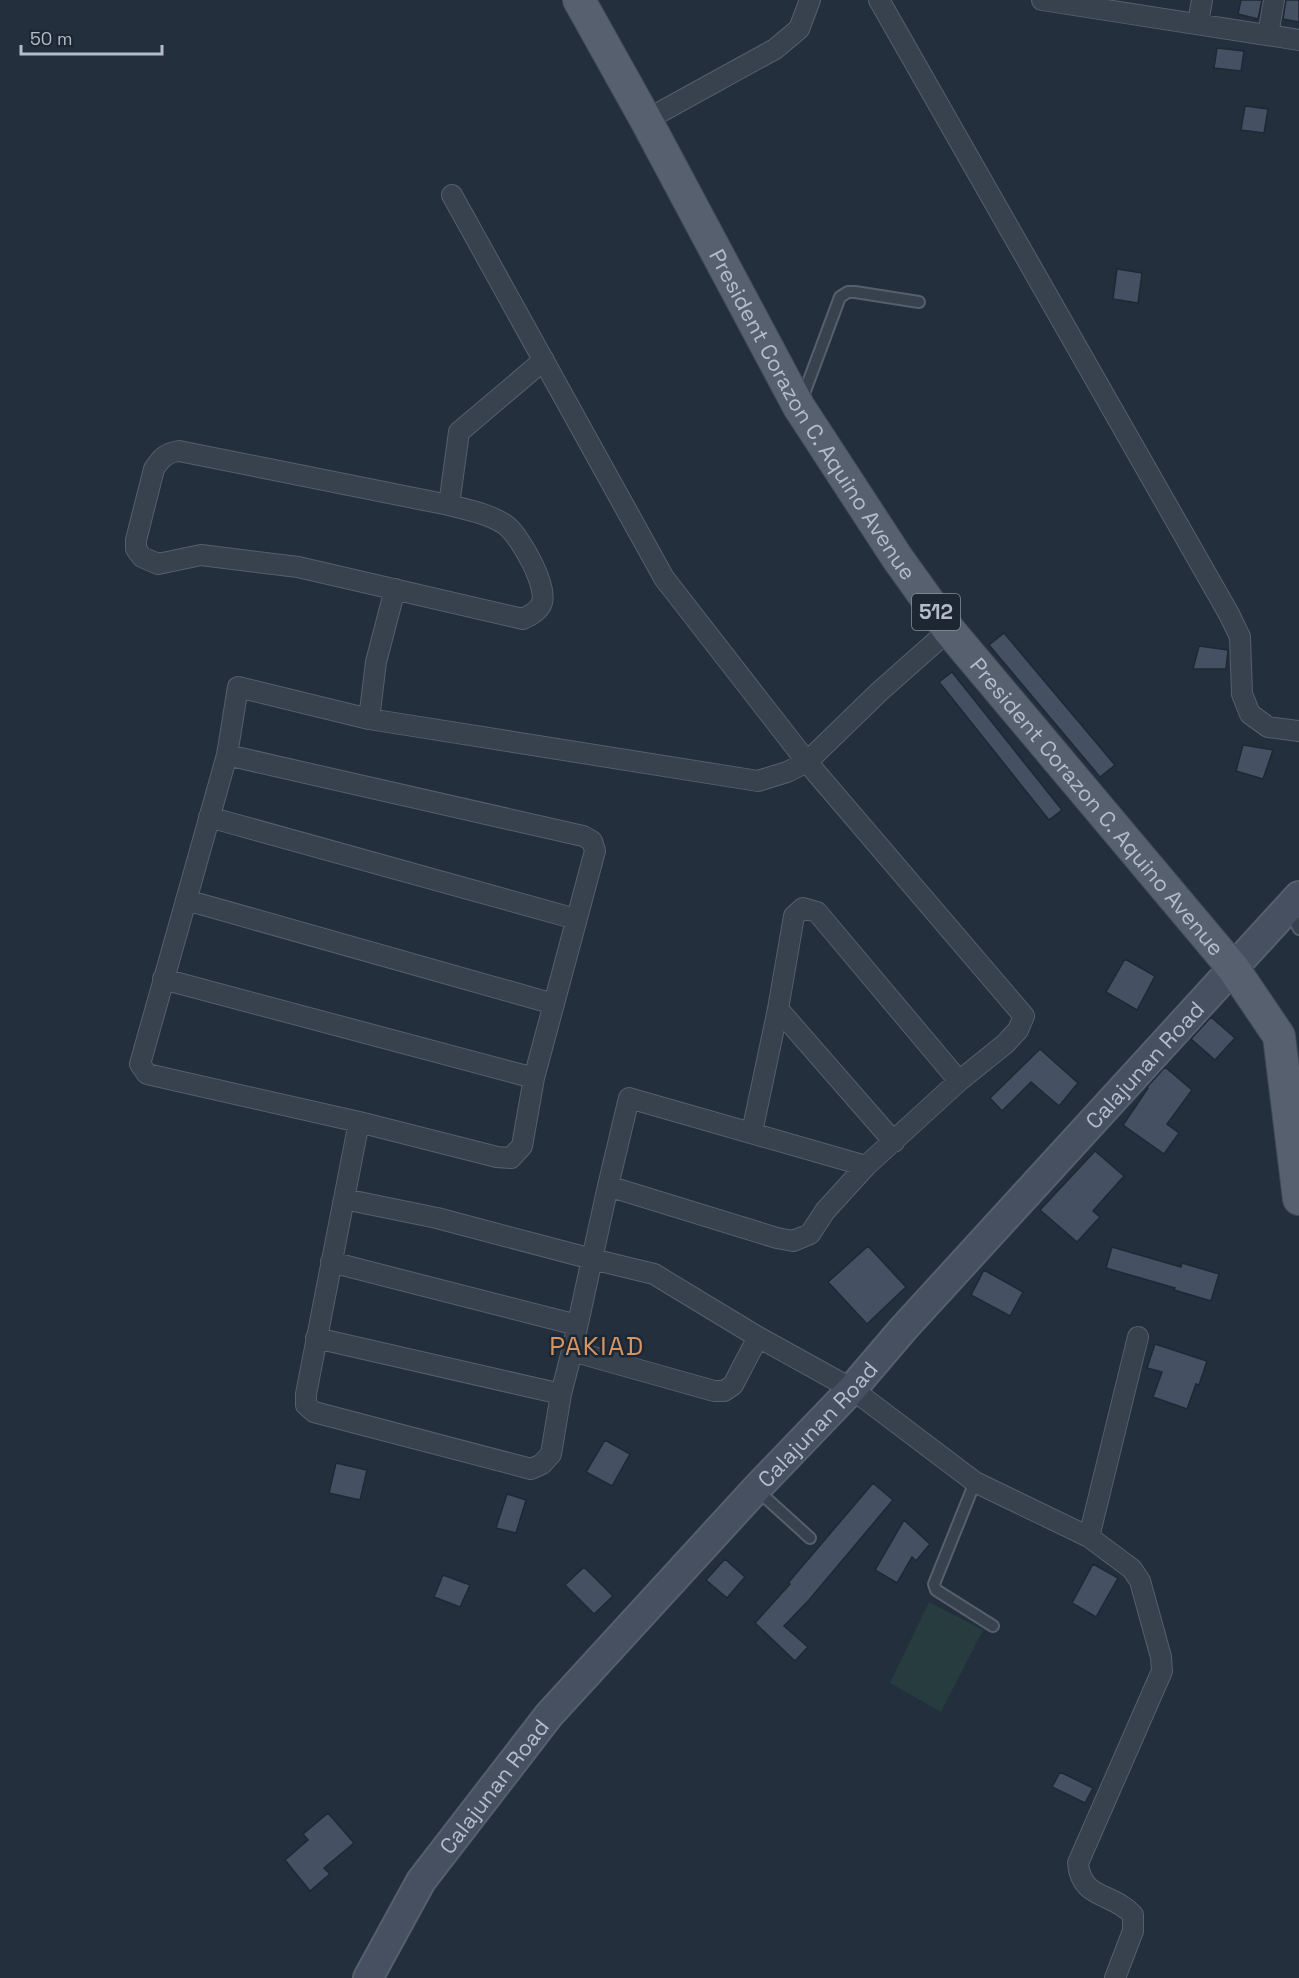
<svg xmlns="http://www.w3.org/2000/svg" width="1299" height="1978" font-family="'Space Grotesk',sans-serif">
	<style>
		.green { fill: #263c3f }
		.building { fill: #455162; stroke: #1f2835; stroke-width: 1.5 }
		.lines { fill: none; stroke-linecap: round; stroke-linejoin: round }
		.service-casing { stroke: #565f6c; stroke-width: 14 }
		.minor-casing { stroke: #565f6c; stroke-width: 22 }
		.secondary-casing { stroke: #565f6c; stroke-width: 32 }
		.primary-casing { stroke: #414a57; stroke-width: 34 }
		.service { stroke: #38414e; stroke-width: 10 }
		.minor { stroke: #38414e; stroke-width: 20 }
		.secondary { stroke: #465061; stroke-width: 28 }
		.primary { stroke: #56606e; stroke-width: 32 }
		.labels { text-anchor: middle; stroke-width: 5; stroke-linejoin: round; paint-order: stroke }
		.shield { fill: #1d2633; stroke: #878f9c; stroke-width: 1.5 }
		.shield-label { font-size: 21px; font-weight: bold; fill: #b4bcc9 }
		.street-label { font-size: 22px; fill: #b4bcc9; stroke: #1d2633 }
		.quarter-label { font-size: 26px; letter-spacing: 1.5px; fill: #d59563; stroke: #1d2633 }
	</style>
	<rect width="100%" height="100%" fill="#242f3e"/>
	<path class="green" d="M929,1602L983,1630L941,1712L890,1683Z"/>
	<path class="building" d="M1241,0H1262L1258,19L1238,14Z
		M1286,0H1299V22L1283,19Z
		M1217,48L1244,51L1241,71L1214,68Z
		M1245,106L1268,109L1264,133L1241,130Z
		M1117,269L1142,273L1138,303L1113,299Z
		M1004,633L1115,765L1100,777L989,645Z
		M1199,646L1228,650L1226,669H1193Z
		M952,672L1062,810L1049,820L939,682Z
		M1243,745L1273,750L1263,779L1236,771Z
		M1125,959L1155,976L1137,1010L1106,992Z
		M1211,1017L1235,1038L1215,1060L1191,1039Z
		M1040,1049L1078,1083L1059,1106L1031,1082L1002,1111L990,1098Z
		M1165,1067L1192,1090L1167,1124L1179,1133L1164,1154L1123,1125L1148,1088L1147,1087Z
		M1095,1151L1124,1176L1093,1211L1100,1217L1077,1242L1040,1210Z
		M868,1246L906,1287L867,1324L828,1282Z
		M1112,1247L1181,1267L1182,1263L1219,1274L1211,1301L1174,1290L1175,1288L1106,1268Z
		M984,1270L1023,1292L1010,1316L971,1295Z
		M1155,1344L1207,1361L1199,1385L1196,1384L1187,1409L1153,1397L1162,1372L1147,1368Z
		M605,1440L630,1454L612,1486L586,1472Z
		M336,1463L367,1470L360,1500L329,1493Z
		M873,1483L893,1500L809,1600L784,1626L808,1647L795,1661L755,1623L790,1584L788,1583Z
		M507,1494L526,1500L516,1533L496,1528Z
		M904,1520L930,1544L916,1561L912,1557L897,1583L875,1570Z
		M725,1559L745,1577L727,1598L706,1580Z
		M1093,1564L1118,1578L1096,1617L1072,1603Z
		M584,1567L613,1596L594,1614L565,1585Z
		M443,1575L470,1585L460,1607L434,1597Z
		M1060,1772L1093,1788L1085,1803L1052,1787Z
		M328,1813L354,1843L324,1868L330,1874L310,1891L285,1860L308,1840L303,1834Z"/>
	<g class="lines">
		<defs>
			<path id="service" d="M802,399L840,297L848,292H855L919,302
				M1288,909L1299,929
				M975,1482L934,1584L936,1590L993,1626
				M756,1489L810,1538"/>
			<path id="minor" d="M879,0L1229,614L1240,637L1242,694L1250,714L1268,727L1299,731
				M1042,0L1299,40
				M1198,23L1202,0
				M1268,35L1274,0
				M646,120L775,49L799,29L810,0
				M452,195L664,578L807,762L1024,1016L1018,1030L1005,1044L959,1081L866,1166L825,1211L810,1234L793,1241L777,1238L608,1186L629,1098L866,1166
				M179,451L449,505C468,510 491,514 507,526C520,537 550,588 541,605C537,612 529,616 523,619L298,567L201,555L158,564L142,557L136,549V540L154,469C161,458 166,453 179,451Z
				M449,505L459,432L544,360
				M369,719L376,662L395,589
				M227,755L583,836L592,841L595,851L534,1078L522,1146L511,1158L497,1157L359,1122L147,1074L140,1064L227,755L238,687L369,719L758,781L787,772L807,762L879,692L949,630
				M209,817L576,919
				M186,900L554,1004
				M163,979L534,1078
				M778,1009L894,1142
				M359,1122L306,1394V1405L314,1412L531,1469L542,1464L551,1454L561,1394L572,1351L714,1391H724L733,1385L758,1337L852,1389L975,1482L1089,1537L1132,1569L1140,1581L1161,1657L1162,1671L1078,1863C1081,1900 1113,1892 1133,1915V1931L1115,1978
				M752,1132L778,1009L794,916L803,908L817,912L959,1081
				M344,1199L437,1218L592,1259L608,1186
				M331,1262L577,1325
				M316,1338L561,1394
				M572,1351L592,1259L654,1274L758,1337
				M1089,1537L1138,1337"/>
			<g id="secondary">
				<path id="s1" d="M368,1978L421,1881L549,1715L756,1489L852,1389L904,1328L1299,896"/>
			</g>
			<g id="primary">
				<path id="s2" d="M579,0L646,120L799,407L898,559L949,630L1233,968L1279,1036L1299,1199"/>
			</g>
		</defs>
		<use href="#service" class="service-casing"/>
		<use href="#minor" class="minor-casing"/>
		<use href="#secondary" class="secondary-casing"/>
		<use href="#primary" class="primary-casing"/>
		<use href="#service" class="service"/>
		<use href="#minor" class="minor"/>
		<use href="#secondary" class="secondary"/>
		<use href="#primary" class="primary"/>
	</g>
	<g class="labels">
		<rect class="shield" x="912" y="594" width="48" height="36" rx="4.5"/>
		<g class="shield-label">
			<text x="936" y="619">512</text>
		</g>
		<g class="street-label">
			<text dy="8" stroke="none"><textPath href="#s2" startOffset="476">President Corazon C. Aquino Avenue</textPath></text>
			<text dy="8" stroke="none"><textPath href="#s2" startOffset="962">President Corazon C. Aquino Avenue</textPath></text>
			<text dy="8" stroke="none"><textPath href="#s1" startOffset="1202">Calajunan Road</textPath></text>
			<text dy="8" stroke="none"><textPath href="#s1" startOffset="716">Calajunan Road</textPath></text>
			<text dy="8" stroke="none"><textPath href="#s1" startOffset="230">Calajunan Road</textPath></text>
		</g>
		<g class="quarter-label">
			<text x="597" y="1355">PAKIAD</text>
		</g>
	</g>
	<path d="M21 45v9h141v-9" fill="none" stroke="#b4bcc9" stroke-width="3"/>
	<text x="30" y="45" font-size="18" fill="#b4bcc9" stroke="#1d2633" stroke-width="4.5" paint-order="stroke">50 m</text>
</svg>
